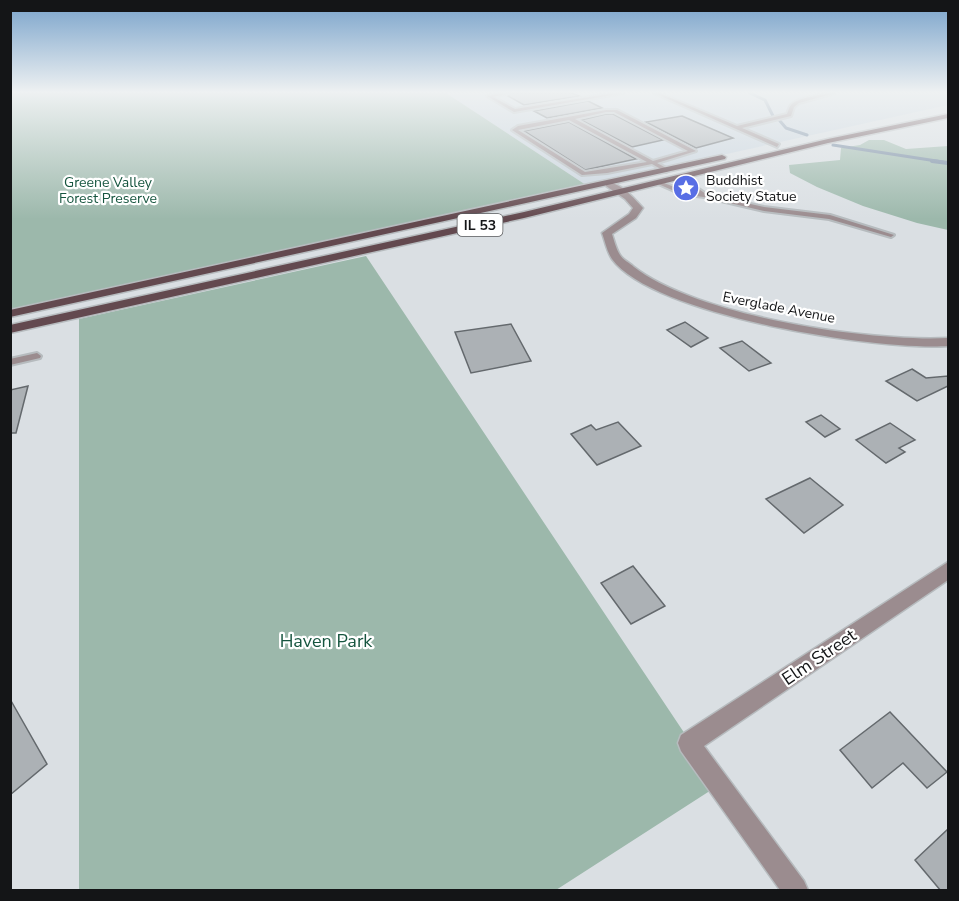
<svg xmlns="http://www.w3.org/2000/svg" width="959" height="901" font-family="'Nunito Sans',sans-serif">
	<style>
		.built { fill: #cad5df }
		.green { fill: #9cb8ab }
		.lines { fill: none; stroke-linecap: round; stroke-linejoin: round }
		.stream-far1 { stroke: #71869e; stroke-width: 3 }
		.stream { stroke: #71869e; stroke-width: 4 }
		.building { fill: #acb1b5; stroke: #64696d; stroke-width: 1.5 }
		.lane-casing { stroke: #b6bbbe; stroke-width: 4 }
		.street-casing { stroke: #b6bbbe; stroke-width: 3 }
		.primary-casing { stroke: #b6bbbe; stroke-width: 3 }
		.lane { fill: #9b8c8f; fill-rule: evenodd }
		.street { fill: #9b8c8f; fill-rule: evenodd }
		.primary { fill: #63494f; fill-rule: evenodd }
		.labels { text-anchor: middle; stroke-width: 4.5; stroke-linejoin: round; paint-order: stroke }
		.far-poi-label { font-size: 14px; fill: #141517; stroke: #fff; text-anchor: start }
		.far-park-label { font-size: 14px; fill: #16553f; stroke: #fff }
		.shield { fill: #fff; stroke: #5a5b5d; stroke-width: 1.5 }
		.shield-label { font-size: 14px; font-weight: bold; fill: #141517 }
		.far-street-label { font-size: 14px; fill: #141517; stroke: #fff }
		.near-park-label { font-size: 18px; fill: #16553f; stroke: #fff }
		.near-street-label { font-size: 18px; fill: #141517; stroke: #fff }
	</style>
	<rect width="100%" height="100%" fill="#dadfe3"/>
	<path class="built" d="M446,93H948V105L586,185Z"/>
	<path class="green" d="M10,93H446L586,185L11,313Z
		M869,140H884L906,149L948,146V230L917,223L863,206L817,187L790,173L789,165L840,160L841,148L860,145Z
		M366,256L719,785L556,890H79V319Z"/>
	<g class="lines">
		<path class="stream-far1" d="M750,93L765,100L773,116
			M780,121L786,128L807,135
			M833,145L943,162"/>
		<path class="stream" d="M932,161L948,163"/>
	</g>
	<path class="building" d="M511,93H571L579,96L524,105L508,96Z
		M588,101L602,108L547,118L534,111Z
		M606,114H613L663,140L632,147L581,120Z
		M682,116L733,138L696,148L646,122Z
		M569,122L636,159L585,170L524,131Z
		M685,322L708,338L691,347L667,330Z
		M511,324L531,361L471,373L455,332Z
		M742,341L771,363L749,371L720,348Z
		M912,369L926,378L948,376V386L917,401L886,381Z
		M28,386L16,433H10V390Z
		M821,415L840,429L825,437L806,422Z
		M618,422L641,446L597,465L571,434L591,425L596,430Z
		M890,423L915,440L899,448L905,452L886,463L856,440Z
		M810,478L843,505L804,533L766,499Z
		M633,566L665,606L631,624L601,583Z
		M10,699L47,764L10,795Z
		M890,712L947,772L927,788L903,763L872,788L840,750Z
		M948,829V891H941L915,860Z"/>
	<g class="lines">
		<defs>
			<path id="lane" d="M500,93H509L493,97L515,109L614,93H623L514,112L487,96Z
				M654,93H659L737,126L787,114C788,112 789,107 791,105C796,98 827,93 835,93L799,103L794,107L791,116L742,128L779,144L777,147Z
				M606,110H617L696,151L657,163L668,169V171L666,172L652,164L607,173L582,175L512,130L518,126ZM606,112H614L688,151L653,161L575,119ZM569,120L647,162L585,172L518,130Z
				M677,177H681L706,194L764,207L830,215L894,235L891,237L829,219L764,211L704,197L681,194L656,183L659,181L682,190L696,192L677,179Z
				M37,353L41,356L40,358L10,365V359Z"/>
			<path id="street" d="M606,182C620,182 634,198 643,208L636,218L612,234C614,240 616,249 620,255C623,260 630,263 634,267C697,316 869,342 948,338V346C879,351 654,316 612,259C607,252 605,241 602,233L629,214L633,208L625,199L606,186Z
				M948,562V580L704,746L804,881L808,890H780L681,751L678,743L681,735Z"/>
			<path id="primary" d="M948,114V118L828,143L524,218L10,333V325L524,212L828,139Z
				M722,155L726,157L725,159L10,317V310Z"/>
		</defs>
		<use href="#lane" class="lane-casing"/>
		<use href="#street" class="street-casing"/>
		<use href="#primary" class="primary-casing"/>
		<use href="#lane" class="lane"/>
		<use href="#street" class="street"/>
		<use href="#primary" class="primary"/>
	</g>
	<linearGradient id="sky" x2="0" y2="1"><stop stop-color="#78a2ca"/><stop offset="0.42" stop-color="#eef1f2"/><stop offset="1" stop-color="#eef1f2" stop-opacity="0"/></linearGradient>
	<rect width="959" height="219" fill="url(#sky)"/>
	<defs>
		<symbol id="sight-disc" viewBox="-11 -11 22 22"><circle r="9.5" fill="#586ee5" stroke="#fff"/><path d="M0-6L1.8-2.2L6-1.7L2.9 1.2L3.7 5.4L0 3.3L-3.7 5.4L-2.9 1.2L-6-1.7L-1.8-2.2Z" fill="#fff"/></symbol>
	</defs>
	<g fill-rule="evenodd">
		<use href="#sight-disc" x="671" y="173" width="30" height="30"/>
	</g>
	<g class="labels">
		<g class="far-poi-label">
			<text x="706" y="185">Buddhist<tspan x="706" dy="16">Society Statue</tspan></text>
		</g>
		<g class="far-park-label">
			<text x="108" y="187">Greene Valley<tspan x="108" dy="16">Forest Preserve</tspan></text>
		</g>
		<rect class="shield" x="457.5" y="214" width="45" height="22" rx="4.5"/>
		<g class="shield-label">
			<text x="480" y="230">IL 53</text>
		</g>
		<g class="far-street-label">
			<text transform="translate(779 307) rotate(11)" y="5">Everglade Avenue</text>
		</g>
		<g class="near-park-label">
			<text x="326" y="647">Haven Park</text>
		</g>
		<g class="near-street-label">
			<text transform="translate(819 657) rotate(-34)" y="6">Elm Street</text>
		</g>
	</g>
	<rect width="959" height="901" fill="none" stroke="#141517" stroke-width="24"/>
</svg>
